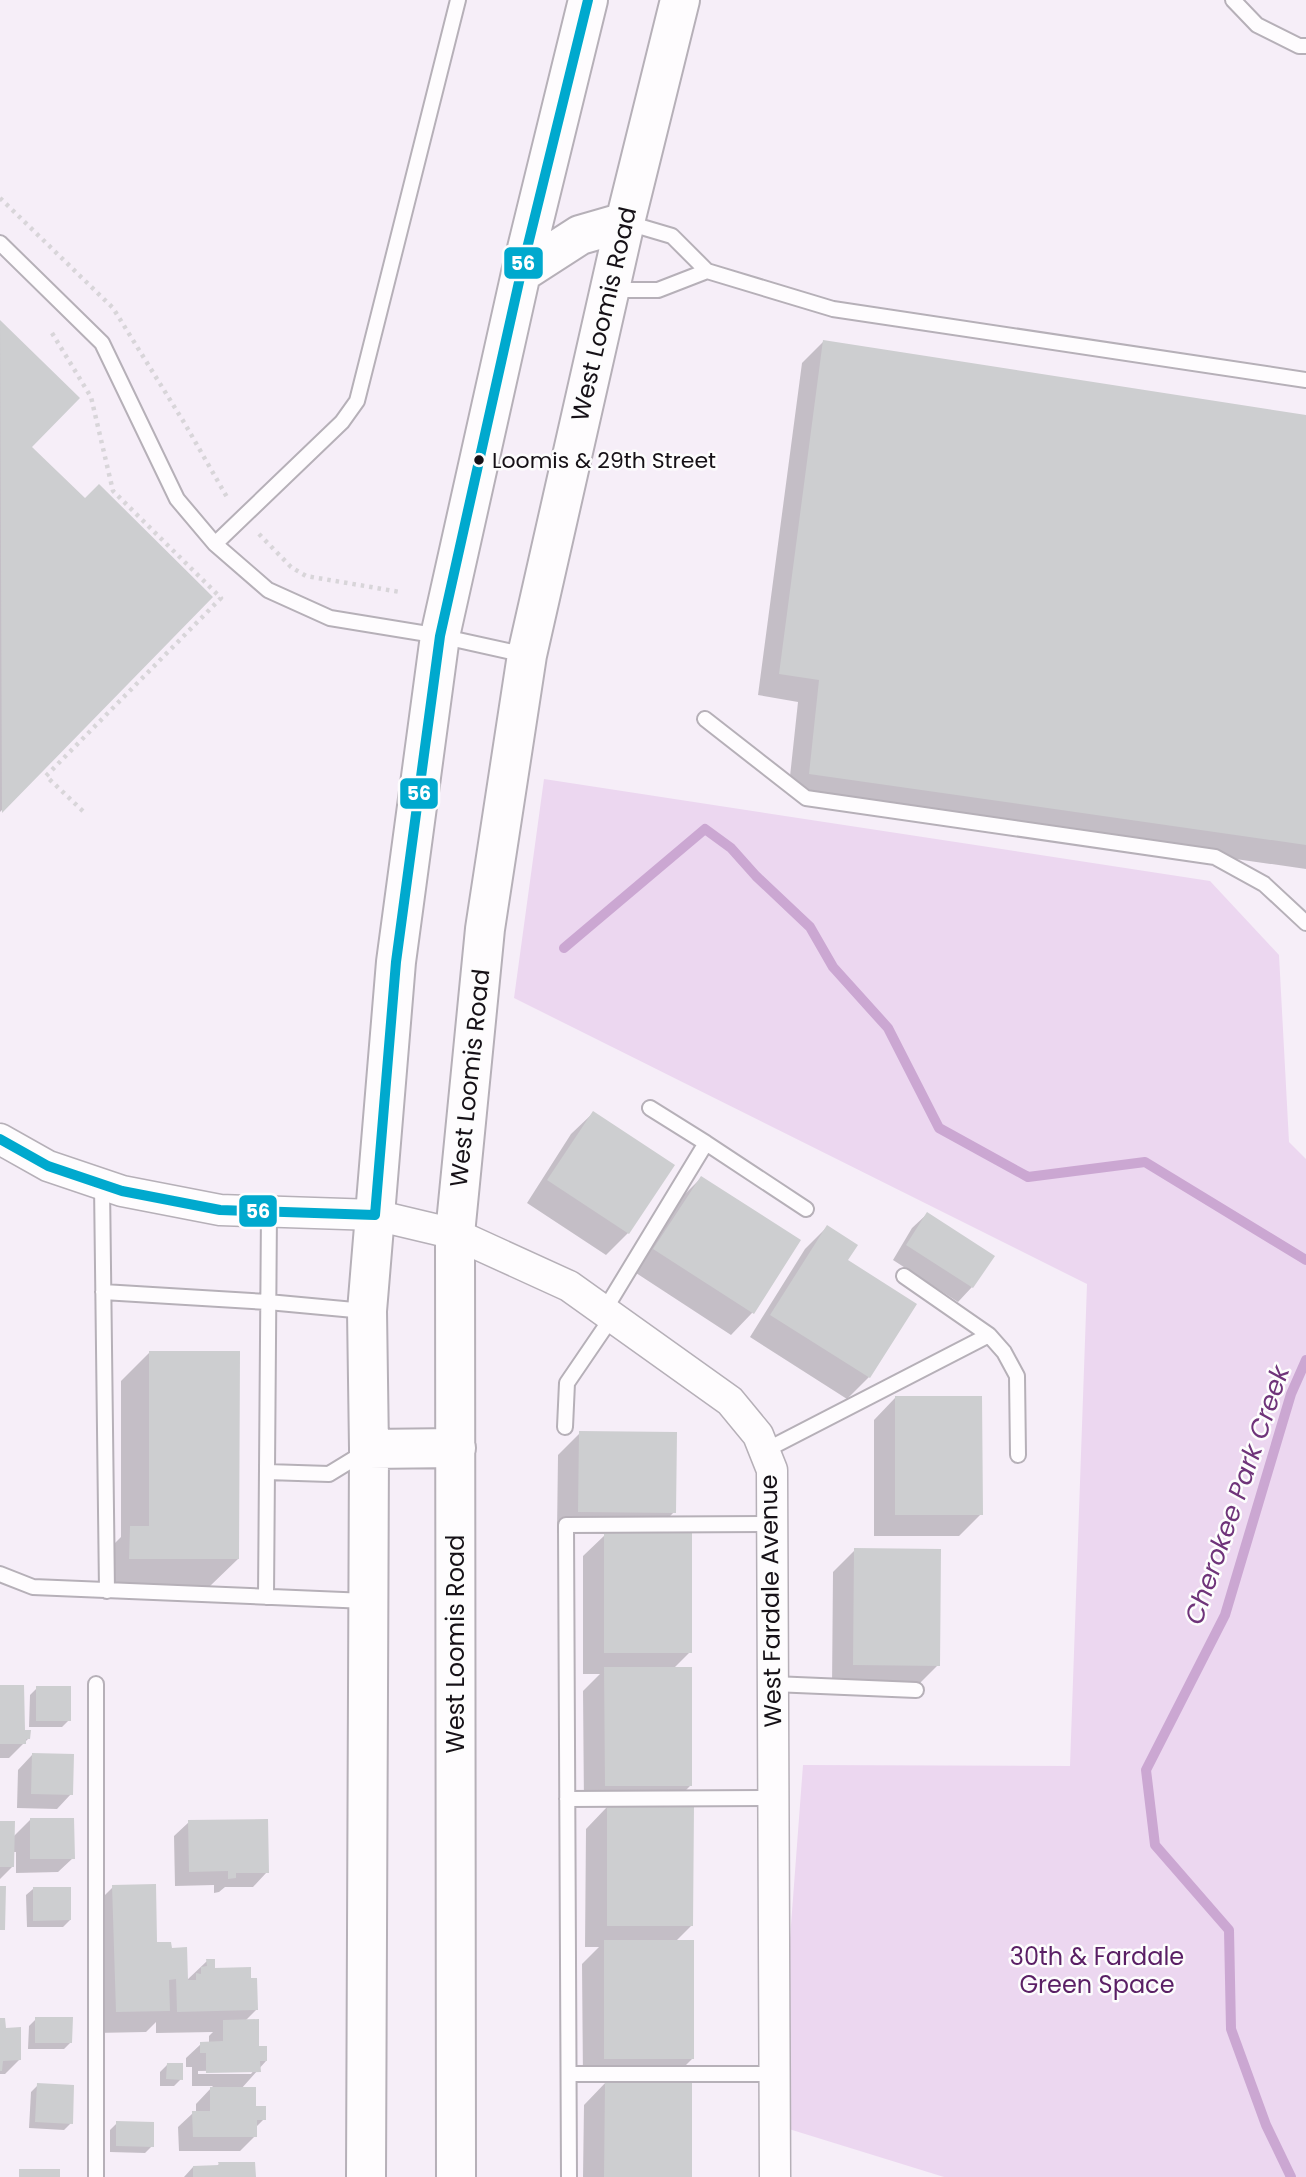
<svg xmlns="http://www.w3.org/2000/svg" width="1306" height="2177" font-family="Poppins,sans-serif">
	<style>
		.green { fill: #ecd7f0 }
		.shadow { fill: #0003; fill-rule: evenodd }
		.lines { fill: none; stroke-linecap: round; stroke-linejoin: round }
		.stream { stroke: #cba7d2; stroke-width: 10 }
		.building { fill: #cdced0 }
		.service-casing { stroke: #b6b0b8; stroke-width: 18 }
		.minor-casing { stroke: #b6b0b8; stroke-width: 33 }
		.primary-casing { stroke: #b6b0b8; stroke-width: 42 }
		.path { stroke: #d8d5d9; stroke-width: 4.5; stroke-dasharray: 3.5 5; stroke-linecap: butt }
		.service { stroke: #fefcfe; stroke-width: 14 }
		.minor { stroke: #fefcfe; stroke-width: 30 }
		.primary { stroke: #fefcfe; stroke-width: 38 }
		.bus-1-casing { stroke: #fdfdfd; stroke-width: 16 }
		.bus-1 { stroke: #00a9ce; stroke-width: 10 }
		.bus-dot { fill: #161117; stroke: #fdfdfd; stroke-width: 2.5 }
		.labels { text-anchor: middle; stroke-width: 5; stroke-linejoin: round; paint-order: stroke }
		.bus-label { font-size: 22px; fill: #161117; stroke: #fdfdfd; text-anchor: start }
		.street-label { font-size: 24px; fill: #161117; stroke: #fdfdfd }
		.park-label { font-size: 24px; fill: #5a1f65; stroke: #fdfdfd }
		.water-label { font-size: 26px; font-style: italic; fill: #6f347a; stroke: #fdfdfd }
		.line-badge { stroke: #fdfdfd; stroke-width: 2.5 }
		.badge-label { font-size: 19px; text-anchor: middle; font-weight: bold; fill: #fff }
	</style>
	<rect width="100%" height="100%" fill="#f6eef8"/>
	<path class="green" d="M544,779L1210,881L1279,955L1289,1142L1306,1159V2177H944L776,2125L803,1765L1070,1766L1087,1284L514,998Z"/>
	<path class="shadow" d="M0,323L77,398L30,447L85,501L211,597L0,812Z
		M824,341L1306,416V869L788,795L798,702L758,695L802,363Z
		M593,1113L672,1165L628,1233L606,1255L527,1203L571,1134Z
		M701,1178L799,1241L752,1313L731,1335L633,1271L679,1200Z
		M927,1214L972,1287L958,1302L893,1260L912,1228Z
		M827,1227L846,1261L869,1377L847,1399L750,1337L805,1249Z
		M150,1352L238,1559L209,1587L102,1586V1556L121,1537V1381Z
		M895,1398L981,1514L959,1536H874V1420Z
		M580,1433L674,1512L653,1534L690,1652L674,1668L691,1785L669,1807L692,1925L675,1942L692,2059L668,2083L690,2177H583L584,2105L608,2080H583L582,1964L599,1947H585L586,1829L607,1807H584L583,1691L600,1674H583V1556L606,1534L557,1533L558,1455Z
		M855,1550L938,1665L916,1687H832L833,1572Z
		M0,1687L23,1732L29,1738L9,1758H0Z
		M37,1688L69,1720L62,1727H29L30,1695Z
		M32,1755L71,1794L57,1809L17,1808L18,1770Z
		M30,1820L73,1858L58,1872L16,1873V1852H13V1866L0,1879V1822L13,1837Z
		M189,1822L267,1872L253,1887H225L219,1892L214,1893V1885L175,1886L174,1836Z
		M113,1887L186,1981L207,1961L213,1970L257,2009L245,2021L266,2061L241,2089L264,2119L255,2128V2136L240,2151H179L178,2127L193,2113H196V2104L213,2086H192V2067H186V2058L201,2044H209V2036L213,2032L156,2033V2022L146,2032L95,2033L91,1909ZM254,2070L251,2074H198V2071Z
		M33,1889L70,1920L63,1927H27L26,1895Z
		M36,2019L71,2042L64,2049H28L29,2026Z
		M0,2020L19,2060L5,2074H0Z
		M167,2065L181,2079L174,2086H160V2072Z
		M38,2085L71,2123L64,2130L29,2128L31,2092Z
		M117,2123L152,2146L145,2153L110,2152V2130Z
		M219,2164L254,2177H184L193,2167H216Z"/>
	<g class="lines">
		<path class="stream" d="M564,948L705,829L731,848L756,876L810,927L833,967L888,1028L939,1128L1028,1177L1145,1162L1306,1260
			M1291,2177L1266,2125L1231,2029L1229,1930L1155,1845L1146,1770L1225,1615L1291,1394L1306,1360"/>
	</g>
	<path class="building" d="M0,320L80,398L32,447L85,498L99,484L213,597L2,813Z
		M823,340L1306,415V845L809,774L819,680L779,674Z
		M593,1111L675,1165L629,1234L547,1180Z
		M701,1176L801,1240L754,1314L653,1249Z
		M927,1212L995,1256L973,1288L906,1245Z
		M827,1225L858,1245L848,1260L917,1304L870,1378L770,1315Z
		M149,1351H240L239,1559H129L130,1526H149Z
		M895,1396H982L983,1515H895Z
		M579,1431L677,1432L676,1513L578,1512Z
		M692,1532V1653H604V1533Z
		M854,1548L941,1549L940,1666L853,1665Z
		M604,1667H692V1786H605Z
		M0,1685H24L25,1730H31L30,1739H26V1744H0Z
		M36,1686H71V1721H36Z
		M32,1753L74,1754L73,1795L31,1794Z
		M607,1805H694L693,1926H607Z
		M30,1818H74L75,1859H30Z
		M268,1819L269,1873H236V1878L228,1879V1871L189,1872L188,1820Z
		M0,1821H15L14,1867H0Z
		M156,1884L157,1942H171L172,1948L187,1947L188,1980H196V1973L201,1974V1967L207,1966L206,1959H215V1968L251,1967V1978H257L258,2010L177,2012L176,1979L169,1980L170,2011L116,2012L112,1885Z
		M0,1886H6L5,1930H0Z
		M33,1887H71V1920L33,1921Z
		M604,1940H694V2059H604Z
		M35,2017H73L72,2043H35Z
		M0,2018H5L6,2028L21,2027V2060L3,2061L2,2071H0Z
		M259,2019V2046H267V2061H260L261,2072L206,2073V2053H200V2042L223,2041V2020Z
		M167,2063H183V2080L166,2079Z
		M605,2081H692V2177H604Z
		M37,2083L74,2085L73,2124L35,2122Z
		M210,2087H256V2106H266V2120H257V2137H193L192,2111H210Z
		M116,2121L154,2122V2147L116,2146Z
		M218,2162H255L256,2177H193V2166L219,2165Z
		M19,2169H60V2177H19Z"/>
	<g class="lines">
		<defs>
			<path id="service" d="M1233,0L1257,25L1299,46H1306
				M628,223L672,236L707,271L833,309L1306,380
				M0,243L102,343L177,499L215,544L268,590L330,618L440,636L526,655
				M610,290H658L707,271
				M215,544L342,422L357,401L458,0
				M705,719L806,798L1215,857L1264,884L1306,923
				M650,1108L706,1143
				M102,1185L107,1591
				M103,1292L268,1302L365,1311
				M604,1311L706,1143L806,1209
				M989,1335L1004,1352L1017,1376L1018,1455
				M565,1427L567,1383L612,1317
				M764,1451L989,1335L904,1276
				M267,1472L329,1474L365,1452
				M0,1574L33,1587L367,1601
				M266,1597L269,1212
				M773,1684L916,1690
				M567,1799L774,1798
				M569,2074H776
				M96,2177V1684
				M569,2177L566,1525L772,1524"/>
			<path id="minor" d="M0,1139L48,1166L122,1191L220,1210L375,1215L455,1234L569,1286L730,1401L758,1435L772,1470L775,2177"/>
			<path id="primary" d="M521,273L580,235L625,222
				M369,1449L456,1448
				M366,2177L369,1449L367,1311L396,962L440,636L521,273L588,0
				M456,2177L455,1234L485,929L527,655L625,222L680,0"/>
		</defs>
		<use href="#service" class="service-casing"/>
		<use href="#minor" class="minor-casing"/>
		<use href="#primary" class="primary-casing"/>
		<path class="path" d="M0,198L113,308L185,424L228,499
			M52,333L91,397L113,491L221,598L46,776L86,814
			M259,534L291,567L306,576L400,592"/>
		<use href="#service" class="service"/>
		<use href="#minor" class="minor"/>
		<use href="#primary" class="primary"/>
		<defs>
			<path id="bus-1" d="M0,1139L48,1166L122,1191L220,1210L375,1215L396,962L440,636L521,273L588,0"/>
		</defs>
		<use href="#bus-1" class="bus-1-casing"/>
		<use href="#bus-1" class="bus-1"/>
	</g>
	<circle class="bus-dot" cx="479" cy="460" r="6"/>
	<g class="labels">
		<g class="bus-label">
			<text x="492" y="468">Loomis &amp; 29th Street</text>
		</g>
		<g class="street-label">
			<text transform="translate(604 314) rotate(-77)" y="8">West Loomis Road</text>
			<text transform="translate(470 1078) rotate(-84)" y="8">West Loomis Road</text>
			<text transform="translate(771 1601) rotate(-91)" y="8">West Fardale Avenue</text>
			<text transform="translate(456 1644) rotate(-90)" y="8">West Loomis Road</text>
		</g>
		<g class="park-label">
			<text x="1097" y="1965">30th &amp; Fardale<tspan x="1097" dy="28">Green Space</tspan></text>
		</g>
		<g class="water-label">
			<text transform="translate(1237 1495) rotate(-71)" y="9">Cherokee Park Creek</text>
		</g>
	</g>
	<g class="line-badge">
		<rect x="503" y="246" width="41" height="34" rx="7" fill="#00a9ce"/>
		<rect x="399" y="777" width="40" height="33" rx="7" fill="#00a9ce"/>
		<rect x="238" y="1194" width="40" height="34" rx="7" fill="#00a9ce"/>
	</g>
	<g class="badge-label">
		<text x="523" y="270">56</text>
		<text x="419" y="800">56</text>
		<text x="258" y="1218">56</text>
	</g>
</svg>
